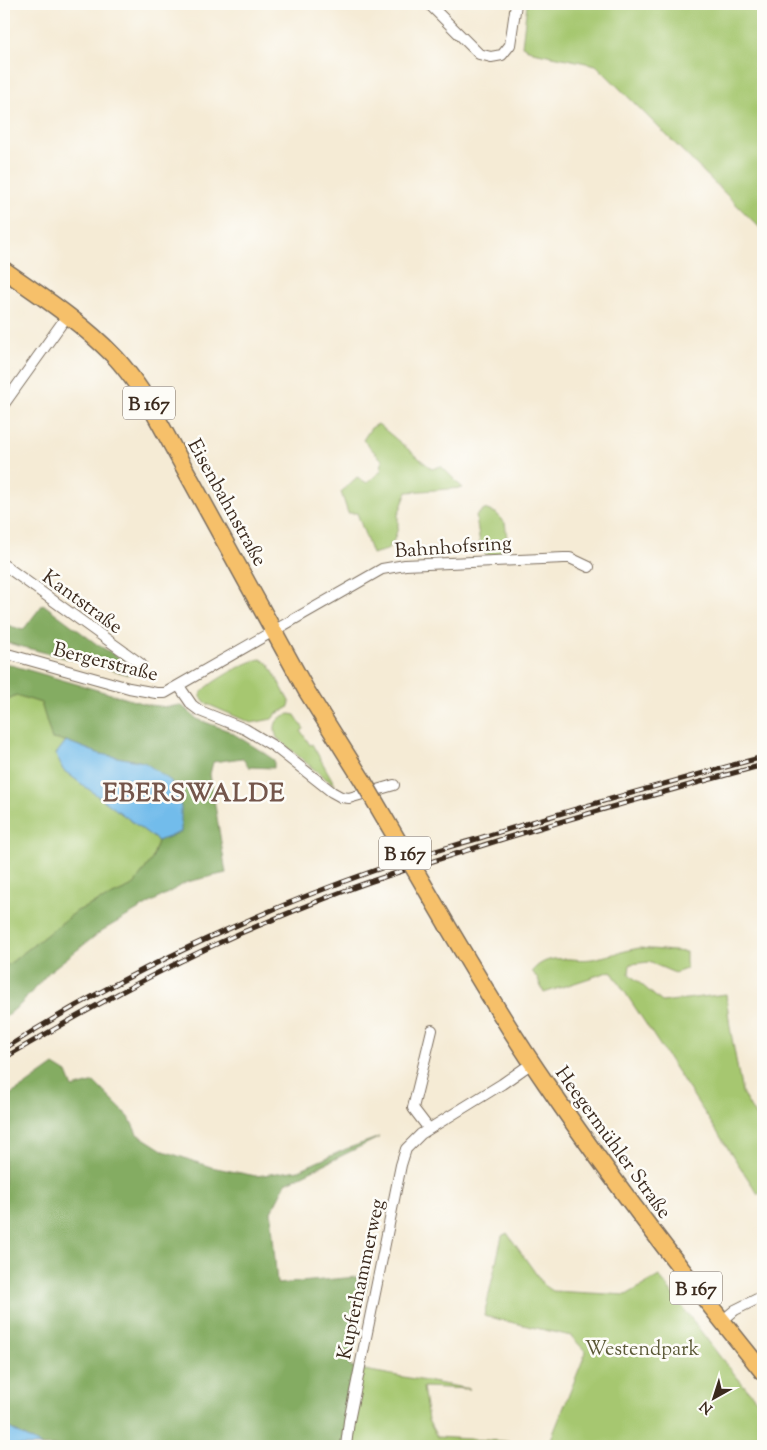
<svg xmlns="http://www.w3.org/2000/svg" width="767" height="1450" font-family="'Sorts Mill Goudy',serif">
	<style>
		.green { fill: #a6c770; stroke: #707847 }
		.forest { fill: #84ac62; stroke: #606b40 }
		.water { fill: #72bceb; stroke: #567384 }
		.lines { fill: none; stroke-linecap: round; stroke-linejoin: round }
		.street-casing { stroke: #7c6e5e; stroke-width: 12 }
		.primary-casing { stroke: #7c6e5e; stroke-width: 19 }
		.street { stroke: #fff; stroke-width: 10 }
		.primary { stroke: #f6c06b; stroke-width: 16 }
		.rail-casing { stroke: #3b2a1e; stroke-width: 5 }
		.rail { stroke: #fdfcf7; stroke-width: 3; stroke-dasharray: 9; stroke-linecap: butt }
		.primary-bridge-casing { stroke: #7c6e5e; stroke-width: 19; stroke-linecap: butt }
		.primary-bridge { stroke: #f6c06b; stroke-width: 16 }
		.labels { text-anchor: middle; stroke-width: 5; stroke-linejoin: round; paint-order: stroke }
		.shield { fill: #fdfcf7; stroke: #75695f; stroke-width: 1 }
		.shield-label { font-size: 19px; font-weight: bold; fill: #3b2a1e }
		.street-label { font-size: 20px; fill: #3b2a1e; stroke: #fdfcf7 }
		.park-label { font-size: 20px; fill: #5b5937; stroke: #fdfcf7 }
		.district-label { font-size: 25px; font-weight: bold; letter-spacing: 1px; fill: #74564b; stroke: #fdfcf7 }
	</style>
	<rect width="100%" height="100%" fill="#fdfcf7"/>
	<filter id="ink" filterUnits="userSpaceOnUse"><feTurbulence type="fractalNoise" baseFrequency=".02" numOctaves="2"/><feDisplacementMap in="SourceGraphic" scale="10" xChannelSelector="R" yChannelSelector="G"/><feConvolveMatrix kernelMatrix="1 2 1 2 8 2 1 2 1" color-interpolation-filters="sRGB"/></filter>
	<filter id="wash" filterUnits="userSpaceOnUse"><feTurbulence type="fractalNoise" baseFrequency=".0096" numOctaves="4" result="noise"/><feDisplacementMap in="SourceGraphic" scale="20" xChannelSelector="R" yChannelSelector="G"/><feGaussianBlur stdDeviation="1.12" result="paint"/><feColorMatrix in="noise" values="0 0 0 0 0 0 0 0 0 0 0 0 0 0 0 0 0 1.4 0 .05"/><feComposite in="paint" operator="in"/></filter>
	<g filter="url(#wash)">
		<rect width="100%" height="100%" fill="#f5ebd5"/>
		<path class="green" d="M527,4H763V231L596,65L533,52L522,46Z
			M378,424L432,469L441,466L463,488L407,492L398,515V528L394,540L387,550L372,554L357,513H348L341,492L357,477L367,483L381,471L382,460L363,440L371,428Z
			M484,509L496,513L505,523C506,529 507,536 507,543C505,556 489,559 481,551L476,516Z
			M261,659L269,664L290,703L288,708L276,714L272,719L251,723L207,704L201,697C201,693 201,693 204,690C212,681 249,660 261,659Z
			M16,695L41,703L52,739L66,741L56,754L63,770L158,841L152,859L133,886L77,911L4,968V701Z
			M290,714L295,715L304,729L301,731L310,745L312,744L335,785L322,776L277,738C272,725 276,717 290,714Z
			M639,948L686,952V969L675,973L649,962L630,964L629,974L662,1002L726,994L730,1027L742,1093L763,1129V1193L758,1194L611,971L544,993L537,978L532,971C550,951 569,962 592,959C608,956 623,951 639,948Z
			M507,1233L544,1285L553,1291L626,1295L659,1276L721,1358L763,1408V1438L753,1446H346L359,1369L470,1389L423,1387L428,1420L437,1437L549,1444L586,1352L571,1336L484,1316L502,1236Z"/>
		<path class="forest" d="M43,604L98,645L127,662L136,673L127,674L4,642V624L23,630Z
			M4,663L149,705L167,707L181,705L197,719L229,731L261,751L274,760V768L249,767L242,758L213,762L210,774L226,873L187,882L103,930L50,971L20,1005L4,1018V968L77,911L133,886L152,859L158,841L181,832L144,762L100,754L66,741L52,739L41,703L16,695L4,701Z
			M54,1065L67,1073L73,1088L94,1082L129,1117L137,1134L164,1151L211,1167L256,1176L299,1170L346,1149L380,1137L286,1183L271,1212L277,1284L369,1276L350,1367L359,1369L346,1446H42L4,1425V1098L23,1087Z"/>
		<path class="water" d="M66,741L100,754L144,762L171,781L181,807V832L158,841L63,770L56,754Z
			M4,1425L42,1446H4Z"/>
	</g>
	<g filter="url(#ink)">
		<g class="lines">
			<defs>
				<path id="street" d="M429,4L479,54L491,57L502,55L510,45L516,4
					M4,404L67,316
					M4,565L141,664
					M4,653L129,688L156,693H165L382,569L405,565L564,558H570L589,567
					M179,686L192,705L200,711L245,729L275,747L332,792L341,797L349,798L394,785
					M429,1129L413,1108L432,1030
					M722,1321L735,1310L763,1296
					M346,1446L349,1421L401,1165L406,1149L421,1134L502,1084L532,1063"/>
				<path id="primary" d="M4,270C41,296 81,322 113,355C126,368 136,383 146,398L306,690L363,781
					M447,925C479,979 511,1033 547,1085C614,1184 688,1279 763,1372"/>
			</defs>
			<use href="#street" class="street-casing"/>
			<use href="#primary" class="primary-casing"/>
			<use href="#street" class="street"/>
			<use href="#primary" class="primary"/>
			<defs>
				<path id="rail" d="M4,1049C115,978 248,915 373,871C409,858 446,848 483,837C576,808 669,782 763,757
					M4,1058C80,1014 156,971 236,935C284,915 332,894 381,878C423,864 465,851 506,838C592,812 677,788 763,765"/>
			</defs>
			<use href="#rail" class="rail-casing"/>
			<use href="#rail" class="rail"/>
			<defs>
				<path id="primary-bridge" d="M363,781L447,925"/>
			</defs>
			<use href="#primary-bridge" class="primary-bridge-casing"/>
			<use href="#primary-bridge" class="primary-bridge"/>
		</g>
	</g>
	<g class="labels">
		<g class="shield">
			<rect x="123" y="386.5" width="52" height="33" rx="4"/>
			<rect x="379" y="836.5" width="52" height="33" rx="4"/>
			<rect x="670" y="1271.5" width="52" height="33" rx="4"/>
		</g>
		<g class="shield-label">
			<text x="149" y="410">B 167</text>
			<text x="405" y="860">B 167</text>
			<text x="696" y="1295">B 167</text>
		</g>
		<g class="street-label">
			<text transform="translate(228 502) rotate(61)" y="7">Eisenbahnstraße</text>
			<text transform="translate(453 546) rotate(-4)" y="7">Bahnhofsring</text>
			<text transform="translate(83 601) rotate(36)" y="7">Kantstraße</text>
			<text transform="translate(106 661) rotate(14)" y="7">Bergerstraße</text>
			<text transform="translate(614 1142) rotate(54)" y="7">Heegermühler Straße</text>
			<text transform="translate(360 1279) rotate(-78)" y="7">Kupferhammerweg</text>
		</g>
		<g class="park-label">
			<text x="642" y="1355">Westendpark</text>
		</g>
		<g class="district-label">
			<text x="194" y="801">EBERSWALDE</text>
		</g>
	</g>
	<rect width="767" height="1450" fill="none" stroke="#fdfcf7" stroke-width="20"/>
	<g transform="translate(714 1398) rotate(219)" stroke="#fdfcf7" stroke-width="4" paint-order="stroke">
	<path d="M0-4L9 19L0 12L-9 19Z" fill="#3b2a1e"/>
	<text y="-8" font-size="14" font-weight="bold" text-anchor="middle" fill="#3b2a1e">N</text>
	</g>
</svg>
